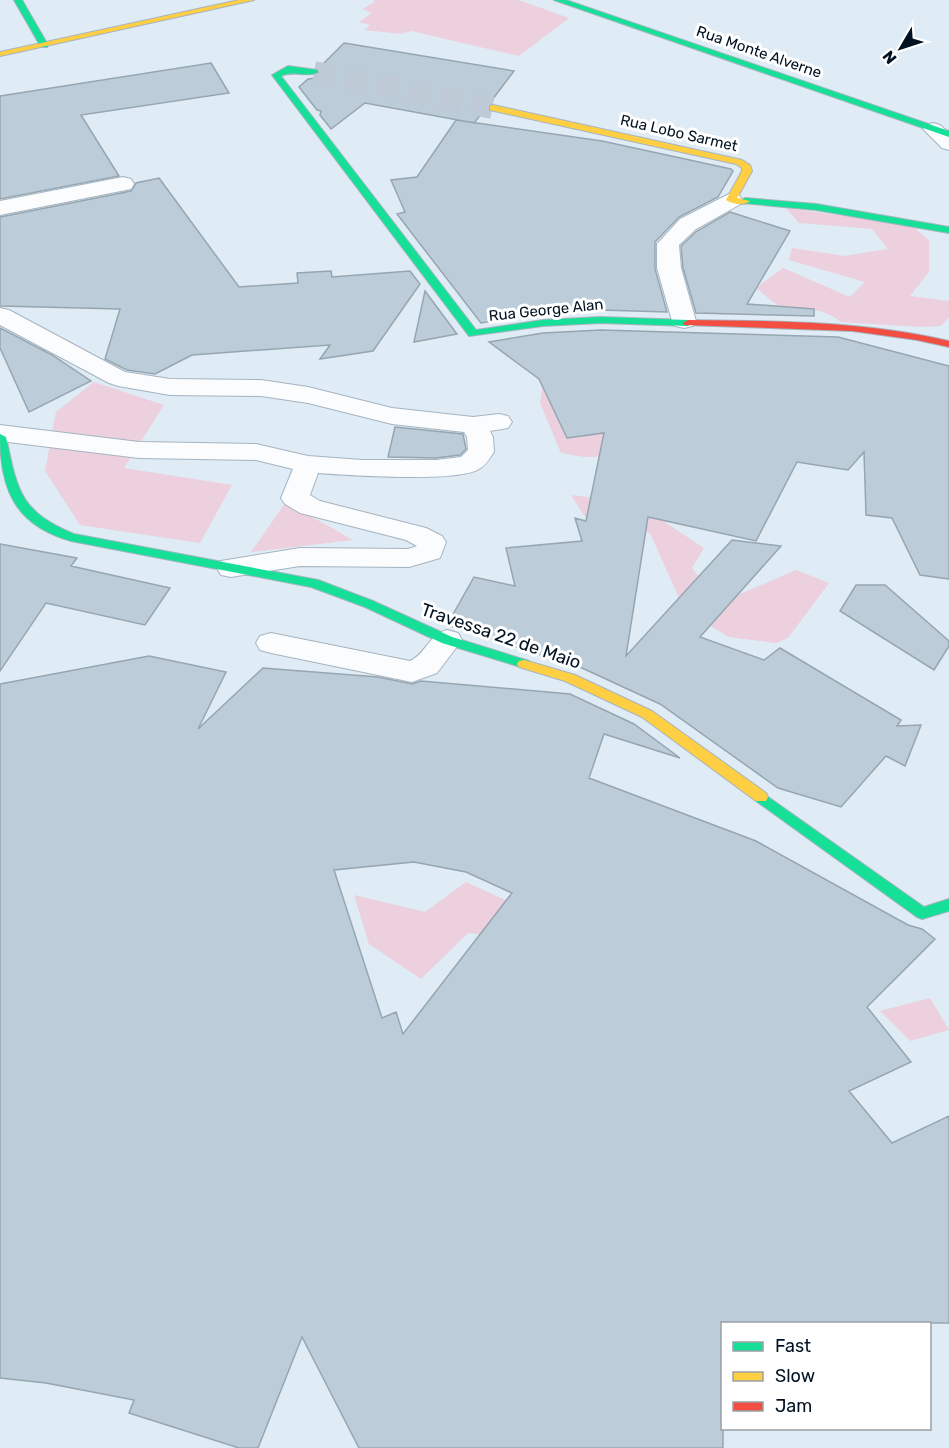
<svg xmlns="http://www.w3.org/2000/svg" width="949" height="1448" font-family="Rubik,sans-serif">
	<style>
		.green { fill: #ecd0dd }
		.building { fill: #bcccd9; stroke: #96a6b1; stroke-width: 1.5; fill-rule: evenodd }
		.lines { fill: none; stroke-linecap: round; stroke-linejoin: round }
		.secondary-tunnel { stroke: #becad5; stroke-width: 22; stroke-dasharray: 22 10; stroke-linecap: butt }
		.street-casing { stroke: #a5b4c0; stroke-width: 2 }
		.fast-casing { stroke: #a5b4c0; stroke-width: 2 }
		.slow-casing { stroke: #a5b4c0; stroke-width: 2 }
		.jam-casing { stroke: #a5b4c0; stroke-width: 2 }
		.street { fill: #fafcfe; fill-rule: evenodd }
		.fast { fill: #16e098; fill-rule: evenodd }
		.slow { fill: #ffcf43; fill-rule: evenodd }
		.jam { fill: #f24e42; fill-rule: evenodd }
		.labels { text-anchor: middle; stroke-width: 6; stroke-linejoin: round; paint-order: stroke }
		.far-street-label { font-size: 15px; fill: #001221; stroke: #fff }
		.street-label { font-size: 18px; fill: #001221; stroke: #fff }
	</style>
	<rect width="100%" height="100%" fill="#dfebf5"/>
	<path class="green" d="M373,0H519L569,18L519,56L411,31L401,34L365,30L370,25L359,22L372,13L362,9L375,2Z
		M786,208L911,225L929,240V272L910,296L949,301V317L941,326L919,327L841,322C819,304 803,313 780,306C772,303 763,293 756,288L783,268L850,297L865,282L789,260L792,248L844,256L888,249L872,229L799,223Z
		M544,379L613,395L660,519L704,548L692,568L712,594L738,595L796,570L829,583L788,638L776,643L729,637L685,611L650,533L585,517L571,495L611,500L626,456L584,457L561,453L540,403Z
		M94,382L164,405L124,468L232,485L200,543L80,525L45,471L56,412Z
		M286,502L353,540L251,552Z
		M466,882L539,915L525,939L468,933L421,979L369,944L354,895L425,912Z
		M930,998L949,1030L910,1041L880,1011Z"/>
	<path class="building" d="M344,43L514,71L492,100L483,102L480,107L482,113L474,123L365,103L331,129L320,115L321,111L317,110L299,87L308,79L323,77L326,72L321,66Z
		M211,63L229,93L81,115L119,176L0,199V96Z
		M456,120L602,141L731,169L733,171L718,197L679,217L655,242V269L667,312L601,310L543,313L481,323L397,214L405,212L391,180L417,177Z
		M159,178L239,287L298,283L297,273L331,271L332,277L410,271L420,284L373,351L320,359L330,345L192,355L155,374L127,370L105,359L120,309L0,306V217L131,191L136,183Z
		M730,212L790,231L747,304L814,309V316L696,313L683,268L681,246L697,231Z
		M425,291L457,334L414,342Z
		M0,328L52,355L91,381L29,412L0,348Z
		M601,330L838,337L949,366V579L920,575L892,518L866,515L864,452L848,470L797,462L756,541L648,517L626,656L732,540L781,546L700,637L764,660L780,648L901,720L897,726L921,725L905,766L886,756L841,807L778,788L660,704L582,668L447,625L474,577L515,586L506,548L582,541L575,518L586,521L604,433L567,438L539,379L489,342L543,333Z
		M395,427L463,434L466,449L460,455L436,458L388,457Z
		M0,544L77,558L71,566L170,588L145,625L46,603L0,671Z
		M856,585H885L949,641V646L934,670L840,611Z
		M149,656L226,672L198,729L263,668L378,677L412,684L421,681L570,694L634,724L680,758L604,734L589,778L756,841L908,925L922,929L935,939L867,1007L911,1062L849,1091L892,1143L949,1116V1323H723V1448H359L302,1337L258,1448H239L129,1413L134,1400L46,1383L0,1378V684ZM414,862L466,872L512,893L403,1034L396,1012L382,1018L334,870Z"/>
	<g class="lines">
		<path class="secondary-tunnel" d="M314,72L493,108"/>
		<defs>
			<path id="street" d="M933,123L940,125L949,133V150L942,148L923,129L926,125Z
				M123,177L131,179L134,184L131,189L0,215V201Z
				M731,193L739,195L742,200L739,205L696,229L679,245L681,268L696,321L693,326L684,328L675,326L672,321L657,268V244L680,219Z
				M0,308L9,310L125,372L170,379L261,380L308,387L392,408L473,417L499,414L508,416L512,422L508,428L490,431L493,437L494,452C490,458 485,466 479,469C458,483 347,475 318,473L310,495L320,501L426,528L442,536L446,542L440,558L409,567L300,566L231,577L221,575L217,568L221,561L300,548L408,549L417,546L406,540L300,513L285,504L281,498L293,469L256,460L139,458L0,441V425L139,442L256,444L308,456L362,460H436L461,457L468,450L467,437L464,432L392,424L308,403L261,396L170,395L118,386L109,383L0,325Z
				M447,630L458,633L462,640L437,673L412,682L271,653L260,650L256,643L260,636L271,633L410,661C426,654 428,635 447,630Z"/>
			<path id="fast" d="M14,0H22L48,45L47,47H41Z
				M554,0H566L949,131V137Z
				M288,66L317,70L318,72C307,78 293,70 281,76L476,330L543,320L601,317L688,320L693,323L688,326L601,323L543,326L469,336L272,75Z
				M745,198L816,204L949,227V233L816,210L742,203L740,201Z
				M0,434L6,437C17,490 20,512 74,534L318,580L373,601L452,637L529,661L531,664L524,668L442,643L365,607L311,587L71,541C14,525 0,488 0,434Z
				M761,792L924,907L949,899V911L922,919L917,917L756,801L754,797L756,793Z"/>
			<path id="slow" d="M239,0H254L0,56V52Z
				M493,105L742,160L750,165L752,171L737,198L750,201C745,206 731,204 726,200L742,171V168L736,164L490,110V106Z
				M524,660L575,675L652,711L766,793L768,797L766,801H756L642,717L565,681L519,667L517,664L519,661Z"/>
			<path id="jam" d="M688,320C776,321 863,321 949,341V347L917,340L852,331L684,325L683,323Z"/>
		</defs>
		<use href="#street" class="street-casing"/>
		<use href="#fast" class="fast-casing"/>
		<use href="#slow" class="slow-casing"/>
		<use href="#jam" class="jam-casing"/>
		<use href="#street" class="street"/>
		<use href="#fast" class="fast"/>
		<use href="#slow" class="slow"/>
		<use href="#jam" class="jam"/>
	</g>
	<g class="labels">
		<g class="far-street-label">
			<text transform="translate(759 52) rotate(19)" y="5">Rua Monte Alverne</text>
			<text transform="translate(679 133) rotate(13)" y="5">Rua Lobo Sarmet</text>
			<text transform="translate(546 310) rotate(-6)" y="5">Rua George Alan</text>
		</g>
		<g class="street-label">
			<text transform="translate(501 636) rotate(19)" y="6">Travessa 22 de Maio</text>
		</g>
	</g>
	<rect x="721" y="1322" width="210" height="108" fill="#ffffff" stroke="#99a0a6" stroke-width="1.5"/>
	<rect x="733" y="1342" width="30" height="9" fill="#16e098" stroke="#99a0a6" stroke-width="1.5"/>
	<text x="775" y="1352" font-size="18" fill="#001221">Fast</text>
	<rect x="733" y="1372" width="30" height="9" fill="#ffcf43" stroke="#99a0a6" stroke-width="1.5"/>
	<text x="775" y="1382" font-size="18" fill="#001221">Slow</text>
	<rect x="733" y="1402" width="30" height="9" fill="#f24e42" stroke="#99a0a6" stroke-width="1.5"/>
	<text x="775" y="1412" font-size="18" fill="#001221">Jam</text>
	<g transform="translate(901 48) rotate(231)" stroke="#ffffff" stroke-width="4.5" paint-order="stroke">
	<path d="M0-4.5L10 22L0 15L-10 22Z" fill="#001221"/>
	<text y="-9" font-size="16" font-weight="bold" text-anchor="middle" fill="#001221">N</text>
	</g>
</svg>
